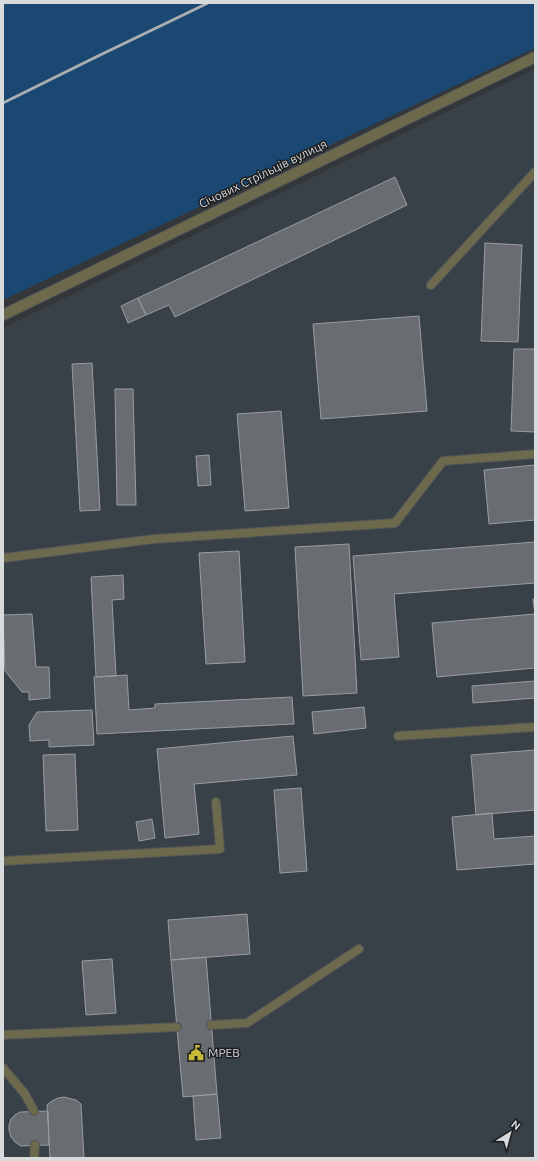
<svg xmlns="http://www.w3.org/2000/svg" width="538" height="1161" font-family="Ubuntu,sans-serif">
	<style>
		.built { fill: #384048 }
		.green { fill: #1b4873 }
		.building { fill: #696d71; stroke: #999da1 }
		.lines { fill: none; stroke-linecap: round; stroke-linejoin: round }
		.service-casing { stroke: #515457; stroke-width: 10 }
		.tertiary-casing { stroke: #515457; stroke-width: 12 }
		.service { stroke: #6c694d; stroke-width: 8 }
		.tertiary { stroke: #6c694d; stroke-width: 10 }
		.rail { stroke: #abaeb0; stroke-width: 3 }
		.labels { text-anchor: middle; stroke-width: 3; stroke-linejoin: round; paint-order: stroke }
		.street-label { font-size: 12px; fill: #d8dadc; stroke: #1c1e20 }
		.poi-label { font-size: 12px; fill: #d8dadc; stroke: #1c1e20; text-anchor: start }
	</style>
	<rect width="100%" height="100%" fill="#33373a"/>
	<path class="built" d="M535,69V1158H3V328Z"/>
	<path class="green" d="M3,3H535V48L3,300Z"/>
	<path class="building" d="M395,177L407,205L175,317L169,305L146,315L138,298Z
		M485,243L522,245L518,342L481,341Z
		M138,298L146,315L128,323L121,306Z
		M419,316L427,411L321,419L313,324Z
		M514,349H535V432L511,431Z
		M92,363L100,510L80,511L72,364Z
		M115,389H133L136,505H117Z
		M281,411L289,508L245,511L237,414Z
		M209,455L211,485L198,486L196,456Z
		M535,465V520L489,524L484,470Z
		M535,542V583L394,594L399,657L361,660L353,556Z
		M349,544L357,693L303,696L295,547Z
		M239,551L245,662L206,664L199,553Z
		M123,575L124,599L112,600L116,676L96,677L91,577Z
		M533,599H535V668L437,677L432,623L535,614Z
		M32,614L36,667H49L50,698L29,700V692H22L5,671L3,615Z
		M127,675L129,710L155,708V704L292,697L294,724L97,734L94,677Z
		M535,681V698L473,703L472,686Z
		M364,707L366,728L314,734L312,712Z
		M92,710L94,745L49,747V740L30,741L29,725L37,712Z
		M293,736L297,775L194,784L199,834L165,838L157,749Z
		M535,750V810L476,815L471,755Z
		M75,754L78,830L46,831L43,755Z
		M301,788L307,871L280,873L274,790Z
		M492,813L494,839L535,836V864L457,870L452,817Z
		M152,819L155,838L139,841L136,822Z
		M247,914L250,954L171,960L168,920Z
		M206,957L217,1094L183,1097L171,960Z
		M112,959L116,1013L86,1015L82,961Z
		M217,1094L221,1138L196,1140L193,1096Z
		M64,1097L76,1100L81,1104L84,1158H50L47,1105L52,1101L58,1098Z
		M48,1111L49,1145L21,1146L15,1142L11,1137L9,1130V1125L11,1119L15,1115L20,1112Z"/>
	<g class="lines">
		<defs>
			<path id="service" d="M431,285L535,172
				M3,558L154,539L395,523L443,461L535,454
				M398,736L535,727
				M3,861L220,849L216,802
				M211,1025L247,1023L359,949
				M3,1035L177,1027
				M3,1068L25,1094L34,1111
				M34,1158L35,1145"/>
			<path id="tertiary" d="M3,315L535,57"/>
		</defs>
		<use href="#service" class="service-casing"/>
		<use href="#tertiary" class="tertiary-casing"/>
		<use href="#service" class="service"/>
		<use href="#tertiary" class="tertiary"/>
		<path class="rail" d="M3,103L96,57L208,3"/>
	</g>
	<defs>
		<symbol id="civic-bare" viewBox="-9 -9 18 18"><path d="M-.6-6.5H3V-4.5H.6V-3L4-1V1h2V6H-6V1h2V-1L-.6-3ZM-1.2 2.5V6h2.4V2.5Z" fill="#c9ba3a" stroke="#1c1e20" stroke-width="2.5" paint-order="stroke"/></symbol>
	</defs>
	<g fill-rule="evenodd">
		<use href="#civic-bare" x="185" y="1042" width="22" height="22"/>
	</g>
	<g class="labels">
		<g class="street-label">
			<text transform="translate(263 174) rotate(-26)" y="4">Січових Стрільців вулиця</text>
		</g>
		<g class="poi-label">
			<text x="208" y="1057">МРЕВ</text>
		</g>
	</g>
	<rect width="538" height="1161" fill="none" stroke="#d8dadc" stroke-width="8"/>
	<g transform="translate(510 1133) rotate(37)" stroke="#1c1e20" stroke-width="3" paint-order="stroke">
	<path d="M0-3L7 15L0 10L-7 15Z" fill="#d8dadc"/>
	<text y="-6" font-size="11" font-weight="bold" text-anchor="middle" fill="#d8dadc">N</text>
	</g>
</svg>
